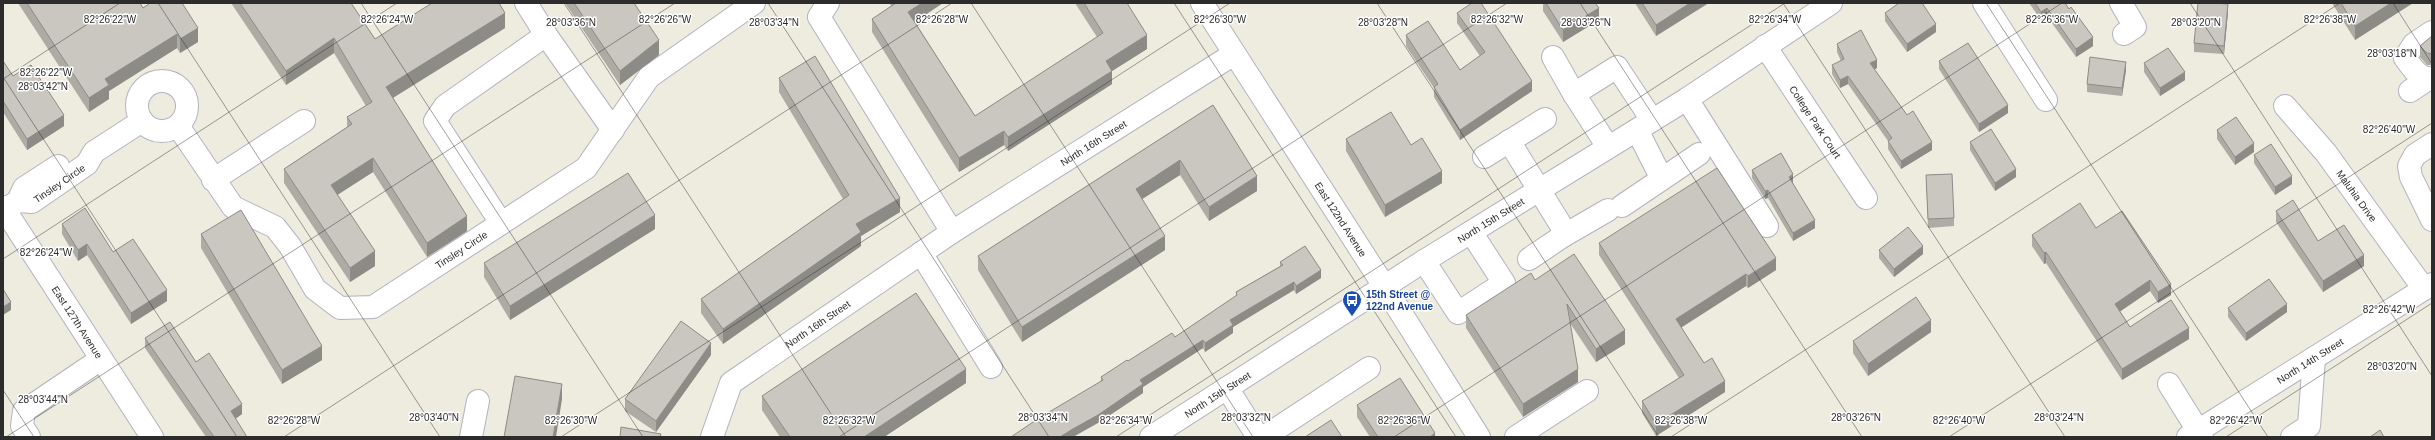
<svg xmlns="http://www.w3.org/2000/svg" width="2435" height="440" font-family="Arial,sans-serif">
	<style>
		.lines { fill: none; stroke-linecap: round; stroke-linejoin: round }
		.minor-casing { stroke: #b3b3bf; stroke-width: 24 }
		.minor { stroke: #fff; stroke-width: 22 }
		.wall { fill: #adaba4 }
		.shaded-wall { fill: #8d8b86 }
		.building { fill: #c9c7bf; stroke: #8d8b86 }
		.ticks { fill: none; stroke: #2c2c2c; stroke-width: 1; stroke-opacity: 0.45 }
		.labels { text-anchor: middle; stroke-width: 3; stroke-linejoin: round; paint-order: stroke }
		.street-label { font-size: 10px; fill: #2c2c2c; stroke: #fff }
		.transit-label { font-size: 10px; font-weight: bold; fill: #164399; stroke: #fff; text-anchor: start }
		.ticks-label { font-size: 10px; text-anchor: middle; fill: #2c2c2c; stroke: #fff; stroke-width: 3; stroke-linejoin: round; paint-order: stroke }
	</style>
	<rect width="100%" height="100%" fill="#eeebdf"/>
	<g class="lines">
		<defs>
			<g id="minor">
				<path d="M526,3L546,35"/>
				<path d="M828,3L819,17L952,232"/>
				<path id="s1" d="M1202,3L1384,286L1479,437"/>
				<path d="M1984,3L2046,100"/>
				<path d="M2121,3L2135,27L2124,34"/>
				<path d="M2432,32L2414,44L2405,58C2412,67 2419,80 2432,78"/>
				<path id="s2" d="M1765,46L1866,198"/>
				<path d="M1553,57L1574,94"/>
				<circle cx="162" cy="106" r="25"/>
				<path d="M2410,91L2428,79"/>
				<path d="M1687,99L1767,226"/>
				<path id="s3" d="M2285,106L2326,153L2424,289"/>
				<path id="s4" d="M178,126L233,207L275,227L290,246L315,289L340,308L373,307L586,168L649,77L754,3"/>
				<path d="M1509,141L1562,227L1563,236L1529,259"/>
				<path d="M2432,144L2415,155L2409,166L2411,177L2432,220"/>
				<path d="M1608,147L1574,94L1617,67L1652,120"/>
				<path d="M1484,157L1545,119"/>
				<path d="M1662,179L1699,154"/>
				<path d="M213,180L304,121"/>
				<path id="s5" d="M18,201L32,202L87,164L94,152L142,121"/>
				<path d="M1622,206L1662,179L1637,130"/>
				<path id="s6" d="M3,207L152,437"/>
				<path d="M8,208L18,201L24,188L58,166"/>
				<path d="M501,223L435,121L445,106L546,35L613,130"/>
				<path d="M1563,236L1608,210"/>
				<path d="M921,253L991,367"/>
				<path d="M1424,261L1458,313L1504,283L1471,232"/>
				<path d="M2169,384L2202,437"/>
				<path d="M1227,388L1258,437"/>
				<path d="M29,437L22,426L24,411L101,359"/>
				<path d="M471,437L478,401"/>
				<path id="s7" d="M712,437L731,383L952,232L1234,54"/>
				<path id="s8" d="M1151,437L1424,261L1687,99L1831,3"/>
				<path d="M1264,437L1369,368"/>
				<path d="M1516,437L1587,391"/>
				<path id="s9" d="M2188,437L2432,284"/>
				<path d="M2292,437L2309,426L2314,358"/>
			</g>
		</defs>
		<use href="#minor" class="minor-casing"/>
		<use href="#minor" class="minor"/>
	</g>
	<path class="wall" d="M18,3H140L143,8L198,42L180,53L177,48L109,91V99L89,112Z
		M231,3H351L375,39L505,28L393,98L467,231L427,257L373,172L337,195L375,266L350,282L284,183V169L347,127V117L366,106L334,53L286,85Z
		M565,3H634L659,55L620,85Z
		M890,3H943L915,22L975,116L1097,37L1075,3H1127L1147,49L1112,71V84L1008,151L1004,145L959,172L872,32V19L891,6Z
		M1543,3H1595L1599,20L1563,42L1543,11Z
		M1635,3H1707V4L1656,36Z
		M2029,3H2065L2093,46L2076,57L2047,16L2041,20Z
		M2332,3H2413L2355,40Z
		M2228,12L2224,54L2194,52V43Z
		M1457,13L1532,91L1460,140L1434,97V88L1406,46V35L1460,70L1480,56L1457,23Z
		M1885,13L1936,32L1907,52L1885,21Z
		M2432,36V65H2427L2420,57V46Z
		M1837,44L1877,68L1874,69L1932,150L1901,169L1888,149V141L1848,84L1840,88L1832,74V65L1841,61L1837,52Z
		M3,61L13,76L64,126L27,150L3,112Z
		M1939,61L2008,113L1979,132L1939,69Z
		M2144,63L2185,80L2160,96L2144,72Z
		M2126,70L2122,96L2087,92V84Z
		M779,78L900,212L861,236V246L723,344L701,313V299L843,199L779,92Z
		M1213,105L1257,191L1209,221L1180,175L1142,199L1165,250L1022,342L978,270V256Z
		M2217,130L2254,152L2235,165L2217,139Z
		M1346,139L1411,145L1442,183L1385,217L1346,151Z
		M1970,142L2016,177L1995,191L1970,150Z
		M2254,155L2292,184L2275,195L2254,163Z
		M1752,170L1793,183L1815,228L1793,241L1768,198L1765,199L1752,178Z
		M1926,175L1954,218V226L1928,228Z
		M2276,211L2318,241L2364,266L2323,292L2276,222Z
		M62,224L113,252L167,301L131,324L87,255L78,261L62,234Z
		M2096,228L2171,295L2158,303L2150,291L2120,311L2130,327L2189,339L2122,380L2046,263L2044,264L2032,246V235Z
		M655,229L510,320L484,277V263Z
		M201,234L322,360L282,384L201,248Z
		M1599,243L1776,270L1748,288L1746,286L1681,327L1704,363L1725,392L1656,436L1642,413V401L1679,378L1599,255Z
		M1879,250L1923,254L1894,277L1879,258Z
		M1280,262L1321,278L1296,294L1294,290L1233,327V333L1205,352L1203,348L1143,387V393L1098,423L1101,377L1128,361L1175,337L1236,296V292L1280,266Z
		M1535,280L1625,344L1596,362L1570,323L1578,382L1523,417L1466,328V315Z
		M2228,308L2287,312L2246,341L2228,317Z
		M1931,332L1868,376L1853,353V341Z
		M145,338L196,362L242,414L235,419L247,437H206L145,348Z
		M711,355L656,432L625,411V399Z
		M966,383L884,437H780L762,410V396Z
		M1357,405L1435,437H1370L1357,417Z"/>
	<path class="shaded-wall" d="M922,3H943L908,26V12Z
		M1690,3H1707V4L1656,36V25Z
		M2391,3H2413L2355,40V26Z
		M2228,4V12L2224,54V46Z
		M1599,8V20L1563,42V30Z
		M2047,8V16L2041,20V12Z
		M505,13V28L386,102V87Z
		M1936,24V32L1907,52V44Z
		M198,28V42L180,53V39Z
		M177,34V48L109,91V99L89,112V98L105,79Z
		M1147,35V49L1112,71V84L1008,151V137L1106,61Z
		M2093,37V46L2076,57V49Z
		M334,38V53L286,85V71Z
		M659,40V55L620,85V71Z
		M1877,60V68L1870,72V63Z
		M2126,62V70L2122,96V88Z
		M2185,72V80L2160,96V88Z
		M1848,76V84L1840,88V80Z
		M1532,81V91L1460,140V130Z
		M2008,105V113L1979,132V124Z
		M64,115V126L27,150V139Z
		M1004,131V145L959,172V158Z
		M1932,142V150L1901,169V161Z
		M2254,143V152L2235,165V157Z
		M373,158V172L331,199V185Z
		M1180,160V175L1136,203V189Z
		M2016,169V177L1995,191V183Z
		M1442,171V183L1385,217V205Z
		M1793,174V183L1789,185V177Z
		M1257,176V191L1209,221V207Z
		M2292,176V184L2275,195V187Z
		M1768,190V198L1765,199V191Z
		M900,198V212L861,236V246L723,344V329L856,224Z
		M655,215V229L510,320V306Z
		M467,216V231L427,257V243Z
		M1815,220V228L1793,241V233Z
		M1165,236V250L1022,342V327Z
		M87,244V255L78,261V250Z
		M1923,246V254L1894,277V269Z
		M375,251V266L350,282V268Z
		M2046,252V263L2044,264V253Z
		M2364,255V266L2323,292V281Z
		M1776,258V270L1748,288V276Z
		M1321,270V278L1296,294V286Z
		M1746,274V286L1676,331V319Z
		M2150,280V291L2115,315V304Z
		M1294,282V290L1233,327V333L1205,352V343L1230,320Z
		M2171,284V295L2158,303V292Z
		M167,290V301L131,324V313Z
		M11,302V310L3,315V307Z
		M2287,304V312L2246,341V333Z
		M1931,320V332L1868,376V364Z
		M2189,328V339L2122,380V369Z
		M1625,330V344L1596,362V349Z
		M1203,340V348L1143,387V393L1098,423L1073,437H1060L1140,380Z
		M711,343V355L656,432V421Z
		M322,346V360L282,384V370Z
		M966,369V383L884,437H864Z
		M1578,369V382L1523,417V404Z
		M1725,381V392L1656,436V424Z
		M562,384V399L556,437H553Z
		M242,404V414L231,422V411Z
		M1435,433V437H1430Z"/>
	<path class="building" d="M27,3H140L143,8L150,3H182L198,28L180,39L177,34L105,79L109,85L89,98Z
		M240,3H351L375,39L432,3H499L505,13L386,87L467,216L427,243L373,158L331,185L375,251L350,268L284,169L352,124L347,117L372,102L334,38L286,71Z
		M574,3H634L659,40L620,71Z
		M896,3H922L908,12L975,116L1103,33L1084,3H1127L1147,35L1106,61L1112,71L1008,137L1004,131L959,158L872,19Z
		M1472,3H1481L1532,81L1460,130L1434,87L1438,84L1406,35L1428,21L1460,70L1485,52L1457,13Z
		M1546,3H1595L1599,8L1563,30Z
		M1642,3H1690L1656,25Z
		M1899,3H1922L1936,24L1907,44L1885,13Z
		M2035,3H2065L2069,9L2071,7L2093,37L2076,49L2047,8L2041,12Z
		M2198,3H2213L2228,4L2224,46L2194,43Z
		M2341,3H2391L2355,26Z
		M1861,30L1877,60L1870,63L1907,115L1913,111L1932,142L1901,161L1888,141L1892,138L1848,76L1840,80L1832,65L1844,59L1837,44Z
		M2432,36V54L2427,53L2420,46Z
		M1968,43L2008,105L1979,124L1939,61Z
		M2168,48L2185,72L2160,88L2144,63Z
		M815,56L900,198L856,224L861,232L723,329L701,299L849,195L779,78Z
		M2090,57L2126,62L2122,88L2087,84Z
		M3,61L13,76L31,65L64,115L27,139L3,101Z
		M1213,105L1257,176L1209,207L1180,160L1136,189L1165,236L1022,327L978,256Z
		M1391,112L1411,145L1422,138L1442,171L1385,205L1346,139Z
		M2236,117L2254,143L2235,157L2217,130Z
		M1991,129L2016,169L1995,183L1970,142Z
		M2271,144L2292,176L2275,187L2254,155Z
		M1781,153L1793,174L1789,177L1815,220L1793,233L1768,190L1765,191L1752,170Z
		M1717,168L1776,258L1748,276L1746,274L1676,319L1704,363L1712,358L1725,381L1656,424L1642,401L1684,375L1599,243Z
		M628,173L655,215L510,306L484,263Z
		M1952,174L1954,218L1928,219L1926,175Z
		M2293,200L2318,241L2344,225L2364,255L2323,281L2276,211Z
		M2080,203L2096,228L2122,211L2171,284L2158,292L2150,280L2115,304L2130,327L2171,300L2189,328L2122,369L2046,252L2044,253L2032,235Z
		M85,208L113,252L133,239L167,290L131,313L87,244L78,250L62,224Z
		M241,210L322,346L282,370L201,234Z
		M1908,227L1923,246L1894,269L1879,250Z
		M1305,246L1321,270L1296,286L1294,282L1230,320L1233,325L1205,343L1203,340L1140,380L1143,384L1098,415L1071,430L1060,437H1011L1039,418L1103,380L1101,377L1127,360L1128,361L1172,333L1175,337L1237,295L1236,292L1283,265L1280,262Z
		M1574,254L1625,330L1596,349L1567,304L1578,369L1523,404L1466,315L1531,273L1535,280Z
		M2269,279L2287,304L2246,333L2228,308Z
		M3,289L11,302L3,307Z
		M916,293L966,369L864,437H790L762,396Z
		M1916,297L1931,320L1868,364L1853,341Z
		M681,321L711,343L656,421L625,399Z
		M170,322L196,362L209,353L242,404L231,411L247,437H214L145,338Z
		M515,376L562,384L553,437H504Z
		M1400,378L1435,433L1430,437H1378L1357,405Z
		M1331,420L1342,437H1305Z
		M621,427L661,434L660,437H620Z
		M2380,430L2384,437H2370Z"/>
	<path class="ticks" d="M158,3L440,437M361,3L643,437M564,3L846,437M768,3L1049,437M971,3L1253,437M1174,3L1456,437M1377,3L1659,437M1580,3L1862,437M1783,3L2065,437M1986,3L2268,437M2190,3L2432,376M2393,3L2432,64M3,77L237,437M3,79L120,3M3,259L397,3M3,390L34,437M6,437L675,3M284,437L952,3M561,437L1230,3M839,437L1507,3M1116,437L1785,3M1394,437L2062,3M1671,437L2340,3M1949,437L2432,123M2226,437L2432,303"/>
	<defs>
		<symbol id="bus-pin" viewBox="-11 -11 22 30"><path d="M0 17L-7.5 6A9.5 9.5 0 1 1 7.5 6Z" fill="#1a4fb4" stroke="#fff"/><path d="M-5-6H5V4H4V6H2V4H-2V6H-4V4H-5ZM-3.5-4V0h7V-4ZM-3.5 1.2v1.5H-2V1.2ZM2 1.2v1.5H3.5V1.2Z" fill="#fff"/></symbol>
	</defs>
	<g fill-rule="evenodd">
		<use href="#bus-pin" x="1341" y="289" width="22" height="30"/>
	</g>
	<g class="labels">
		<g class="street-label">
			<text dy="4" stroke="none"><textPath href="#s2" startOffset="91">College Park Court</textPath></text>
			<text dy="4" stroke="none"><textPath href="#s7" startOffset="492">North 16th Street</textPath></text>
			<text dy="4" stroke="none"><textPath href="#s5" startOffset="47">Tinsley Circle</textPath></text>
			<text dy="4" stroke="none"><textPath href="#s3" startOffset="115">Maluhia Drive</textPath></text>
			<text dy="4" stroke="none"><textPath href="#s1" startOffset="257">East 122nd Avenue</textPath></text>
			<text dy="4" stroke="none"><textPath href="#s8" startOffset="403">North 15th Street</textPath></text>
			<text dy="4" stroke="none"><textPath href="#s4" startOffset="388">Tinsley Circle</textPath></text>
			<text dy="4" stroke="none"><textPath href="#s6" startOffset="137">East 127th Avenue</textPath></text>
			<text dy="4" stroke="none"><textPath href="#s7" startOffset="162">North 16th Street</textPath></text>
			<text dy="4" stroke="none"><textPath href="#s9" startOffset="144">North 14th Street</textPath></text>
			<text dy="4" stroke="none"><textPath href="#s8" startOffset="79">North 15th Street</textPath></text>
		</g>
		<g class="transit-label">
			<text x="1366" y="298">15th Street @<tspan x="1366" dy="12">122nd Avenue</tspan></text>
		</g>
	</g>
	<g class="ticks-label">
		<text x="942" y="23">82°26'28"W</text>
		<text x="1220" y="23">82°26'30"W</text>
		<text x="1497" y="23">82°26'32"W</text>
		<text x="1775" y="23">82°26'34"W</text>
		<text x="2052" y="23">82°26'36"W</text>
		<text x="110" y="23">82°26'22"W</text>
		<text x="387" y="23">82°26'24"W</text>
		<text x="665" y="23">82°26'26"W</text>
		<text x="2330" y="23">82°26'38"W</text>
		<text x="1383" y="26">28°03'28"N</text>
		<text x="2196" y="26">28°03'20"N</text>
		<text x="571" y="26">28°03'36"N</text>
		<text x="774" y="26">28°03'34"N</text>
		<text x="1586" y="26">28°03'26"N</text>
		<text x="2392" y="57">28°03'18"N</text>
		<text x="46" y="76">82°26'22"W</text>
		<text x="43" y="90">28°03'42"N</text>
		<text x="2389" y="133">82°26'40"W</text>
		<text x="46" y="256">82°26'24"W</text>
		<text x="2389" y="313">82°26'42"W</text>
		<text x="2392" y="370">28°03'20"N</text>
		<text x="43" y="403">28°03'44"N</text>
		<text x="434" y="421">28°03'40"N</text>
		<text x="1043" y="421">28°03'34"N</text>
		<text x="1246" y="421">28°03'32"N</text>
		<text x="1856" y="421">28°03'26"N</text>
		<text x="2059" y="421">28°03'24"N</text>
		<text x="294" y="424">82°26'28"W</text>
		<text x="571" y="424">82°26'30"W</text>
		<text x="849" y="424">82°26'32"W</text>
		<text x="1126" y="424">82°26'34"W</text>
		<text x="1404" y="424">82°26'36"W</text>
		<text x="1681" y="424">82°26'38"W</text>
		<text x="1959" y="424">82°26'40"W</text>
		<text x="2236" y="424">82°26'42"W</text>
	</g>
	<rect width="2435" height="440" fill="none" stroke="#2c2c2c" stroke-width="8"/>
</svg>
